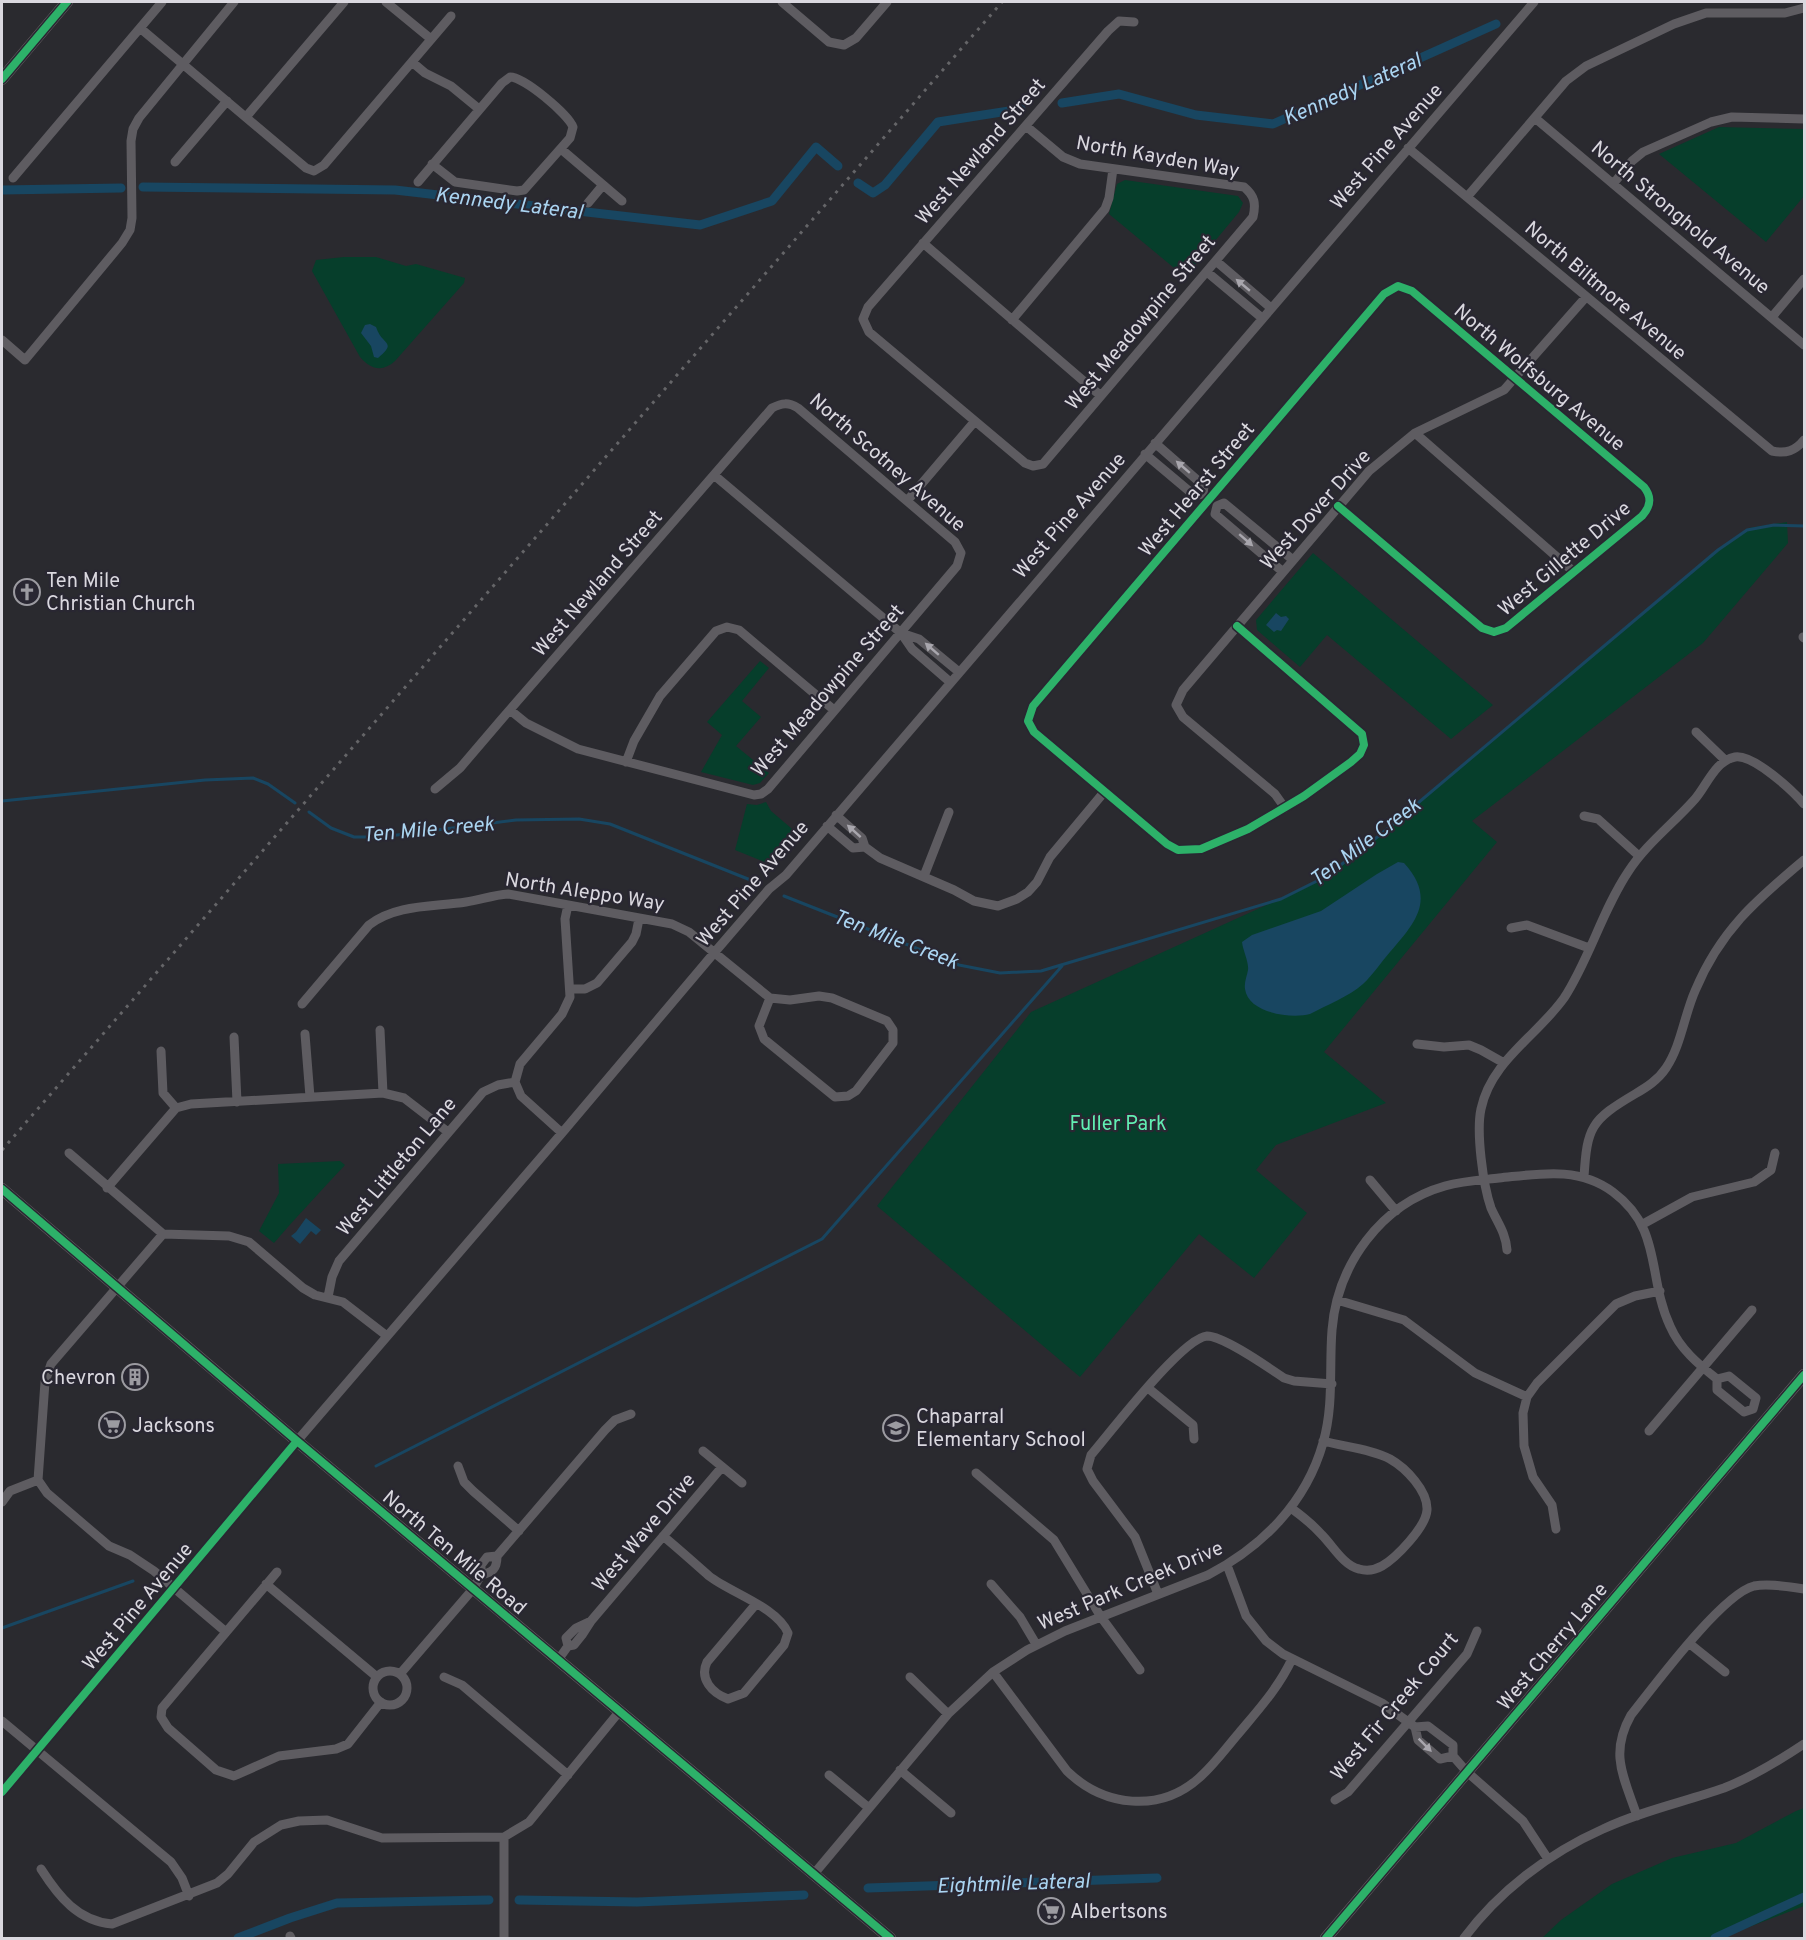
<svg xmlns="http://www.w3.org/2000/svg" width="1806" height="1940" font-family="Overpass,sans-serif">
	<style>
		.green { fill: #063e2b }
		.water { fill: #184661 }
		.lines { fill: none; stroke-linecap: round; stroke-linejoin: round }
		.stream { stroke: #184661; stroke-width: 3 }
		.canal { stroke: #184661; stroke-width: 9 }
		.minor { stroke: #5e5c61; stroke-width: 9 }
		.major { stroke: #676163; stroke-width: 12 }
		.rail { stroke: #656568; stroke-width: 3; stroke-dasharray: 3 6; stroke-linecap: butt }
		.cycleway-casing { stroke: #292732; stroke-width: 11 }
		.cycleway { stroke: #2db169; stroke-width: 8 }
		.oneway { fill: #a8a6ad }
		.labels { text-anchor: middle; stroke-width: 4.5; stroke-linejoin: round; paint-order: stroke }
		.street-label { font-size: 20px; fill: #dad8df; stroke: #292732 }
		.poi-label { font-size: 20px; fill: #dad8df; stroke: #292732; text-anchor: start }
		.park-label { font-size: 20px; fill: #61efb3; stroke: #292732 }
		.water-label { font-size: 21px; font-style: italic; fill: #aad4f1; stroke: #292732 }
	</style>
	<rect width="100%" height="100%" fill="#2a2a2f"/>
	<path class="green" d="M1719,127L1804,129V196L1766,242L1659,154Z
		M1125,180L1238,196L1243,203L1239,212L1185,277L1109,214L1117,184Z
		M344,257H376L406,266L416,264L465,278L464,283L395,361C383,372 371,370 360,357L312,271L316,260Z
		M1787,522L1788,543L1703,643L1472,821L1497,842L1324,1052L1386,1103L1276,1145L1256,1170L1307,1213L1254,1278L1199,1234L1080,1377L877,1206L1031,1012L1330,876L1697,567L1749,528Z
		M1313,553L1493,705L1451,739L1327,635L1300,667L1257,630L1256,620Z
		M760,661L769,668L742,701L761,717L736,746L769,773L760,783L753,785L701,772L722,735L707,722Z
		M766,802L771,811L798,834L772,865L735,850L747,804L757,805Z
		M340,1161L345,1165C321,1191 297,1216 274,1243L259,1231L279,1193L278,1164Z
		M1804,1808V1906L1720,1938H1542L1561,1920L1612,1884L1672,1858L1736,1843L1796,1811Z"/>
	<path class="water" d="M370,324L376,327C382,346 398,341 378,358L374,357L371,346L361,333L365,325Z
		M1276,613L1281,617L1286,616L1289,619L1281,631L1277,630L1274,632L1266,625Z
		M1398,862L1404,863C1437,899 1415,923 1390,952C1381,962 1373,975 1363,984C1348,997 1327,1005 1310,1014C1291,1019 1248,1013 1245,989C1244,982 1247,976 1248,970C1249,962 1243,951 1242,942L1252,935L1321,911L1377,874Z
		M306,1218L321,1230L316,1235L311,1231L300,1244L291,1236L296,1232Z"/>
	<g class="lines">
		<path class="stream" d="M2,801L205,780L253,778L268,784L295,803
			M309,812L331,828L354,837H381L516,820L579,819L610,824L758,883
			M784,896L959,965L1000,973L1041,971L1281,899L1325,877L1380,835L1718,550L1747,530L1774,525L1804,526
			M376,1466L822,1239L1062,966
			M2,1628L133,1581"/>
		<path class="canal" d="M1062,103L1119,94L1196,115L1273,124L1496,24
			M858,183L873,193L885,185L938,122L1021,109
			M143,187L395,190L700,225L772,201L816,147L838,166
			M2,190L121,188
			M868,1888L1157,1878
			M519,1900L637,1902L804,1895
			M238,1938L290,1918L337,1903L489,1900
			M1715,1938L1804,1897"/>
		<path class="minor" d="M386,2L431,39
			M782,2L829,42L844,45L856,38L887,2
			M140,28L306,168L314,171L324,165L451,16
			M412,62L425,73L451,86L479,109
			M246,117L344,2
			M1535,118L1804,345
			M1026,126L1063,157L1080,164L1244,187C1255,196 1256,204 1253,217L1043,464L1033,466L1025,463L869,332L863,319L868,307L1108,31L1119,21L1134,22
			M1408,148L1772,451C1786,454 1795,451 1804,440
			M561,149L622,201
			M175,162L227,101
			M13,178L162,2
			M418,182L502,83L510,77C524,77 568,114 573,127L570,138L524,190L517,191L455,182L432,164
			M1613,184L1632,161L1643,152L1711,122L1732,117L1804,119
			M1467,197L1566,81L1586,66L1674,24L1706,13H1785L1804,8
			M588,203L603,185
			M923,243L1101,396
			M1216,261L1271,308
			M1207,272L1262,318
			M1772,317L1804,279
			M1012,320L1105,209L1109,198L1113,169
			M2,340L25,360L122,243L130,230L132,218L131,141L133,129L139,118L234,2
			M1415,433L1574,572
			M1155,443L1204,486L1203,494
			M1145,454L1195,496L1203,494
			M714,475L901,633L912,649L950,682
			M907,501L975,421
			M1217,506L1215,514L1283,572
			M1217,506L1224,503L1293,560
			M1237,626L1362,734L1364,745L1360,754L1351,762L1304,796L1248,829L1201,849L1178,850L1167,844L1034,732L1028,721L1033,706L1384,294L1398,286L1412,291L1644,487C1652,497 1651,506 1642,516L1506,628L1494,632L1482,628L1338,506
			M901,633L919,639L959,672
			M1803,637L1804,638
			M1696,732L1725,760
			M626,762L634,741L660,696L716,631L727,627L739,630L834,710
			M435,789L460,768L501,720L772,408C782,403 788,402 798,408L955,542L961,553L957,566L768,789L761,794L754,795L578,749L526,723L510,710
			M1285,808L1275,794L1183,717L1176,705L1183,690L1369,471L1415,433L1504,390L1586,297
			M1584,816L1598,819L1639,856
			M827,826L853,848L865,847L862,838L836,815
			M865,847L880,858L954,890L974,901L998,906L1017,899L1028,892L1037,882L1050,857L1105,791
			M924,876L949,812
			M1511,928L1527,925L1589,948
			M571,989H585L597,983L632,942L636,934L639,919
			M302,1004L369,925C396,904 434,907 466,902C480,900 493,895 508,894L672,924L689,932L770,998L790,1000L819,996L832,998L887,1021L893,1030V1043L856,1091L848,1096L835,1097L764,1039L759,1026L770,998
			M380,1030L383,1093
			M305,1034L310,1097
			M234,1037L237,1102
			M1417,1044L1444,1047L1469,1045L1481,1050L1504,1063
			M161,1051L163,1093L176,1108
			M176,1108L191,1104L383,1093L404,1098L448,1132
			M562,1133L521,1096L515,1082L520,1064L562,1014L570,997L565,919L568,905
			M69,1153L163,1234L229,1236L249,1242L303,1288L315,1295L343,1302L387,1336
			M1584,1177C1587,1127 1591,1120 1635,1094C1647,1087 1658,1080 1666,1068C1681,1046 1684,1016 1695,991C1720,931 1755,901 1804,860
			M1370,1180L1396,1211
			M107,1188L176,1108
			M1643,1224L1692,1197L1754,1182L1771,1170L1775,1153
			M1507,1250C1506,1233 1497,1222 1491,1208C1483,1185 1476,1132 1481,1109C1491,1061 1537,1036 1564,998C1589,960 1602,911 1628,872C1646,844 1673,824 1695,799C1707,785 1715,761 1735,757C1753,754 1792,790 1804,804
			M328,1297L332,1277L339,1261L483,1092L498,1085L515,1082
			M1337,1300L1404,1320L1475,1373L1527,1397
			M1729,1376L1756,1398L1753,1409L1744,1412L1717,1390V1379Z
			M1148,1388L1193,1425L1194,1439
			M1649,1431L1752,1310
			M703,1451L742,1483
			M458,1466L464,1482L473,1491L519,1531
			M976,1473L1054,1540L1101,1617L1140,1670
			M38,1480L45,1382L51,1364L163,1234
			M38,1480L47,1493L109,1546L130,1555L154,1571L226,1632
			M2,1502L10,1491L38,1480
			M1291,1508C1302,1516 1313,1525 1322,1535C1333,1546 1344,1566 1359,1569C1366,1571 1375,1570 1382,1566C1396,1558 1426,1527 1427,1510C1428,1491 1406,1468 1390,1459C1371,1449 1345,1447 1323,1441
			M1556,1529L1552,1505L1533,1477L1524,1446L1523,1413L1527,1397L1537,1383L1616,1304L1635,1296L1660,1291
			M663,1536C679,1549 694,1563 709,1576C731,1593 777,1607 788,1633L784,1645L744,1693L728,1699C712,1693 699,1679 707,1662L756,1604
			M497,1556L605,1430L615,1420L631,1414
			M497,1556C497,1569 493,1572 481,1575V1565L487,1557Z
			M1227,1565L1246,1616L1266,1641L1283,1654L1382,1703L1415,1727
			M277,1572L162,1708L161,1717L168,1728L216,1770L234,1776L279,1756L336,1749L348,1744L381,1702
			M266,1584L377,1677
			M991,1584L1020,1617L1036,1644
			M1158,1594L1135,1537L1093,1481L1087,1469L1091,1455C1110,1433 1182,1338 1207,1336C1224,1336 1269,1368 1284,1378L1294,1381L1332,1384
			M591,1621L722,1467
			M1690,1644L1725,1672
			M558,1660L568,1646L574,1645L582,1635L591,1621L576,1628L566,1638L568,1646
			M373 1688a17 17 0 1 1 34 0a17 17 0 1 1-34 0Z
			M993,1672L1067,1771C1104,1807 1160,1813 1199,1778C1214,1765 1226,1748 1239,1733C1259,1709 1279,1687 1292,1659
			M400,1674L473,1589L481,1575
			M444,1677L462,1685L568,1775
			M910,1677L948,1714
			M2,1721L171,1862L182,1878L189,1896
			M1453,1756L1440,1759L1418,1740L1415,1727L1428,1726L1453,1745V1756L1467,1772L1523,1821L1548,1859
			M900,1770L951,1813
			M829,1775L869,1808
			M2,1792L297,1441L562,1133L714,953L769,889L786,875L1534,2
			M1335,1800L1348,1792L1467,1654L1477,1631
			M1637,1816C1624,1777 1609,1754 1631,1715C1654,1686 1722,1594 1754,1586C1770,1583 1789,1587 1804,1589
			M41,1869C59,1897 78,1921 112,1924L217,1883L228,1874L254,1842L281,1825L299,1821L327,1820L382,1838L504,1837
			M813,1875L948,1714L993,1672L1027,1650L1065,1631L1208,1575C1262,1547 1306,1503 1323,1443C1334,1405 1329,1368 1332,1330C1337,1265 1381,1204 1445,1186C1463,1181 1481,1180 1499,1178C1539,1174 1578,1166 1613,1192C1663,1229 1647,1277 1670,1326C1680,1349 1698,1364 1717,1379
			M290,1936L291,1938
			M504,1938V1837L529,1822L619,1712
			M1464,1938C1499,1891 1549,1853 1603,1829C1641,1811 1684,1802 1724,1788C1752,1777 1780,1760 1804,1744"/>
		<path class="major" d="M2,79L67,2
			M2,1189L297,1441L890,1938
			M1326,1938L1804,1375"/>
		<path class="rail" d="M2,1150L1002,2"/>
		<defs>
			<path id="cycleway" d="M2,79L67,2
				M1237,626L1362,734L1364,745L1360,754L1351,762L1304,796L1248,829L1201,849L1178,850L1167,844L1034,732L1028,721L1033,706L1384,294L1398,286L1412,291L1644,487C1652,497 1651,506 1642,516L1506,628L1494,632L1482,628L1338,506
				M2,1189L297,1441L890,1938
				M2,1792L297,1441
				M1326,1938L1804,1375"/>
		</defs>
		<use href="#cycleway" class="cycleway-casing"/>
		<use href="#cycleway" class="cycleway"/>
	</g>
	<defs><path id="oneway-solid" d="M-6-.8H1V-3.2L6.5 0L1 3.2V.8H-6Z" transform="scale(1.5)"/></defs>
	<g class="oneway">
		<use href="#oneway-solid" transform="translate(1243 285) rotate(-140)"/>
		<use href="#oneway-solid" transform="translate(1183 467) rotate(-139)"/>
		<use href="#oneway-solid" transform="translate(1246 540) rotate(41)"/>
		<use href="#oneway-solid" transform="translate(932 649) rotate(-139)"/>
		<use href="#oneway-solid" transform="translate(854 831) rotate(-138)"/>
		<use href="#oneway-solid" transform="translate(1425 1745) rotate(45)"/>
	</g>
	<defs>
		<symbol id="church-ring" viewBox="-11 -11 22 22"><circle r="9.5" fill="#292732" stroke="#9c9ba1" stroke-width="1.5"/><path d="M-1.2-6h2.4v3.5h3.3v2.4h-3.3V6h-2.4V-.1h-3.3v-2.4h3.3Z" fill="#9c9ba1"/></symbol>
		<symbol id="building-ring" viewBox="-11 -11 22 22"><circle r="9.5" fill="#292732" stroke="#9c9ba1" stroke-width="1.5"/><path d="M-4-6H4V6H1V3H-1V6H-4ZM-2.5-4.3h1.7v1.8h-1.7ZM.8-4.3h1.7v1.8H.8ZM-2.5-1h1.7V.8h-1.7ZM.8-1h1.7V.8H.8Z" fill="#9c9ba1"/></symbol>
		<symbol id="supermarket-ring" viewBox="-11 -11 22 22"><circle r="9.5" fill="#292732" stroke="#9c9ba1" stroke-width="1.5"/><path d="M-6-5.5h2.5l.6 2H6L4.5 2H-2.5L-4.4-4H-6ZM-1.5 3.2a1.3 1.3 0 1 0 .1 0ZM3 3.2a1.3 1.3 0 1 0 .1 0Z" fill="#9c9ba1"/></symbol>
		<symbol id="school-ring" viewBox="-11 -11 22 22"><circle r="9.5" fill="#292732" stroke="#9c9ba1" stroke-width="1.5"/><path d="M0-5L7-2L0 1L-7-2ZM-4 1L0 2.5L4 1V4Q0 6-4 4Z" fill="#9c9ba1"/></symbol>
	</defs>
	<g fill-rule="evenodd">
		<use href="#church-ring" x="12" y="577" width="30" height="30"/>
		<use href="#building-ring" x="120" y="1362" width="30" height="30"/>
		<use href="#supermarket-ring" x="97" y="1410" width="30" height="30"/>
		<use href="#school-ring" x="881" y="1413" width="30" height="30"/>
		<use href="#supermarket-ring" x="1036" y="1896" width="30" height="30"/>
	</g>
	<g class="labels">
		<g class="street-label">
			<text transform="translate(1386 146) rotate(-49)" y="7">West Pine Avenue</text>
			<text transform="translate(980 151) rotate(-49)" y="7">West Newland Street</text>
			<text transform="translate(1158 156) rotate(10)" y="7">North Kayden Way</text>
			<text transform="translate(1681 217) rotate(40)" y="7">North Stronghold Avenue</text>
			<text transform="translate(1606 290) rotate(40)" y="7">North Biltmore Avenue</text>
			<text transform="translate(1140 322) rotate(-50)" y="7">West Meadowpine Street</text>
			<text transform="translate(1540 377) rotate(40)" y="7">North Wolfsburg Avenue</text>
			<text transform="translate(888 462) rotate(41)" y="7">North Scotney Avenue</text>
			<text transform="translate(1196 489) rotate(-50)" y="7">West Hearst Street</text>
			<text transform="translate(1315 509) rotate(-48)" y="7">West Dover Drive</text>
			<text transform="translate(1069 515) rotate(-49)" y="7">West Pine Avenue</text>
			<text transform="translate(1564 558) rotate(-40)" y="7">West Gillette Drive</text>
			<text transform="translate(597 583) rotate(-49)" y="7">West Newland Street</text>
			<text transform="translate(827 690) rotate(-49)" y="7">West Meadowpine Street</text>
			<text transform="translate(752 883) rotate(-49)" y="7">West Pine Avenue</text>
			<text transform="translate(585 891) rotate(9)" y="7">North Aleppo Way</text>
			<text transform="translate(396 1166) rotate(-50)" y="7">West Littleton Lane</text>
			<text transform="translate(643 1532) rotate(-50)" y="7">West Wave Drive</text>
			<text transform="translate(455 1552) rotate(40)" y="7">North Ten Mile Road</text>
			<text transform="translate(1130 1585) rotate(-23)" y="7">West Park Creek Drive</text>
			<text transform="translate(137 1606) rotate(-50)" y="7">West Pine Avenue</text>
			<text transform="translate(1552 1646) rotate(-50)" y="7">West Cherry Lane</text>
			<text transform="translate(1394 1706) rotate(-50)" y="7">West Fir Creek Court</text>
		</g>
		<g class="poi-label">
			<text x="46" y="587">Ten Mile<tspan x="46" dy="23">Christian Church</tspan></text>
			<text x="116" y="1384" text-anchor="end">Chevron</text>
			<text x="916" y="1423">Chaparral<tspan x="916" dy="23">Elementary School</tspan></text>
			<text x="132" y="1432">Jacksons</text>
			<text x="1070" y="1918">Albertsons</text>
		</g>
		<g class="park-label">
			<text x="1118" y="1130">Fuller Park</text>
		</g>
		<g class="water-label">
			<text transform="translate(1352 89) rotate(-24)" y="7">Kennedy Lateral</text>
			<text transform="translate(509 203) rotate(7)" y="7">Kennedy Lateral</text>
			<text transform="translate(428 829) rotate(-5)" y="7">Ten Mile Creek</text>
			<text transform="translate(1365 842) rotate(-37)" y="7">Ten Mile Creek</text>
			<text transform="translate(896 939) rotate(21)" y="7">Ten Mile Creek</text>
			<text transform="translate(1013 1883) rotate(-2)" y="7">Eightmile Lateral</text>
		</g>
	</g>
	<rect width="1806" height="1940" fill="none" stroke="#dad8df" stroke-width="6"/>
</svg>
